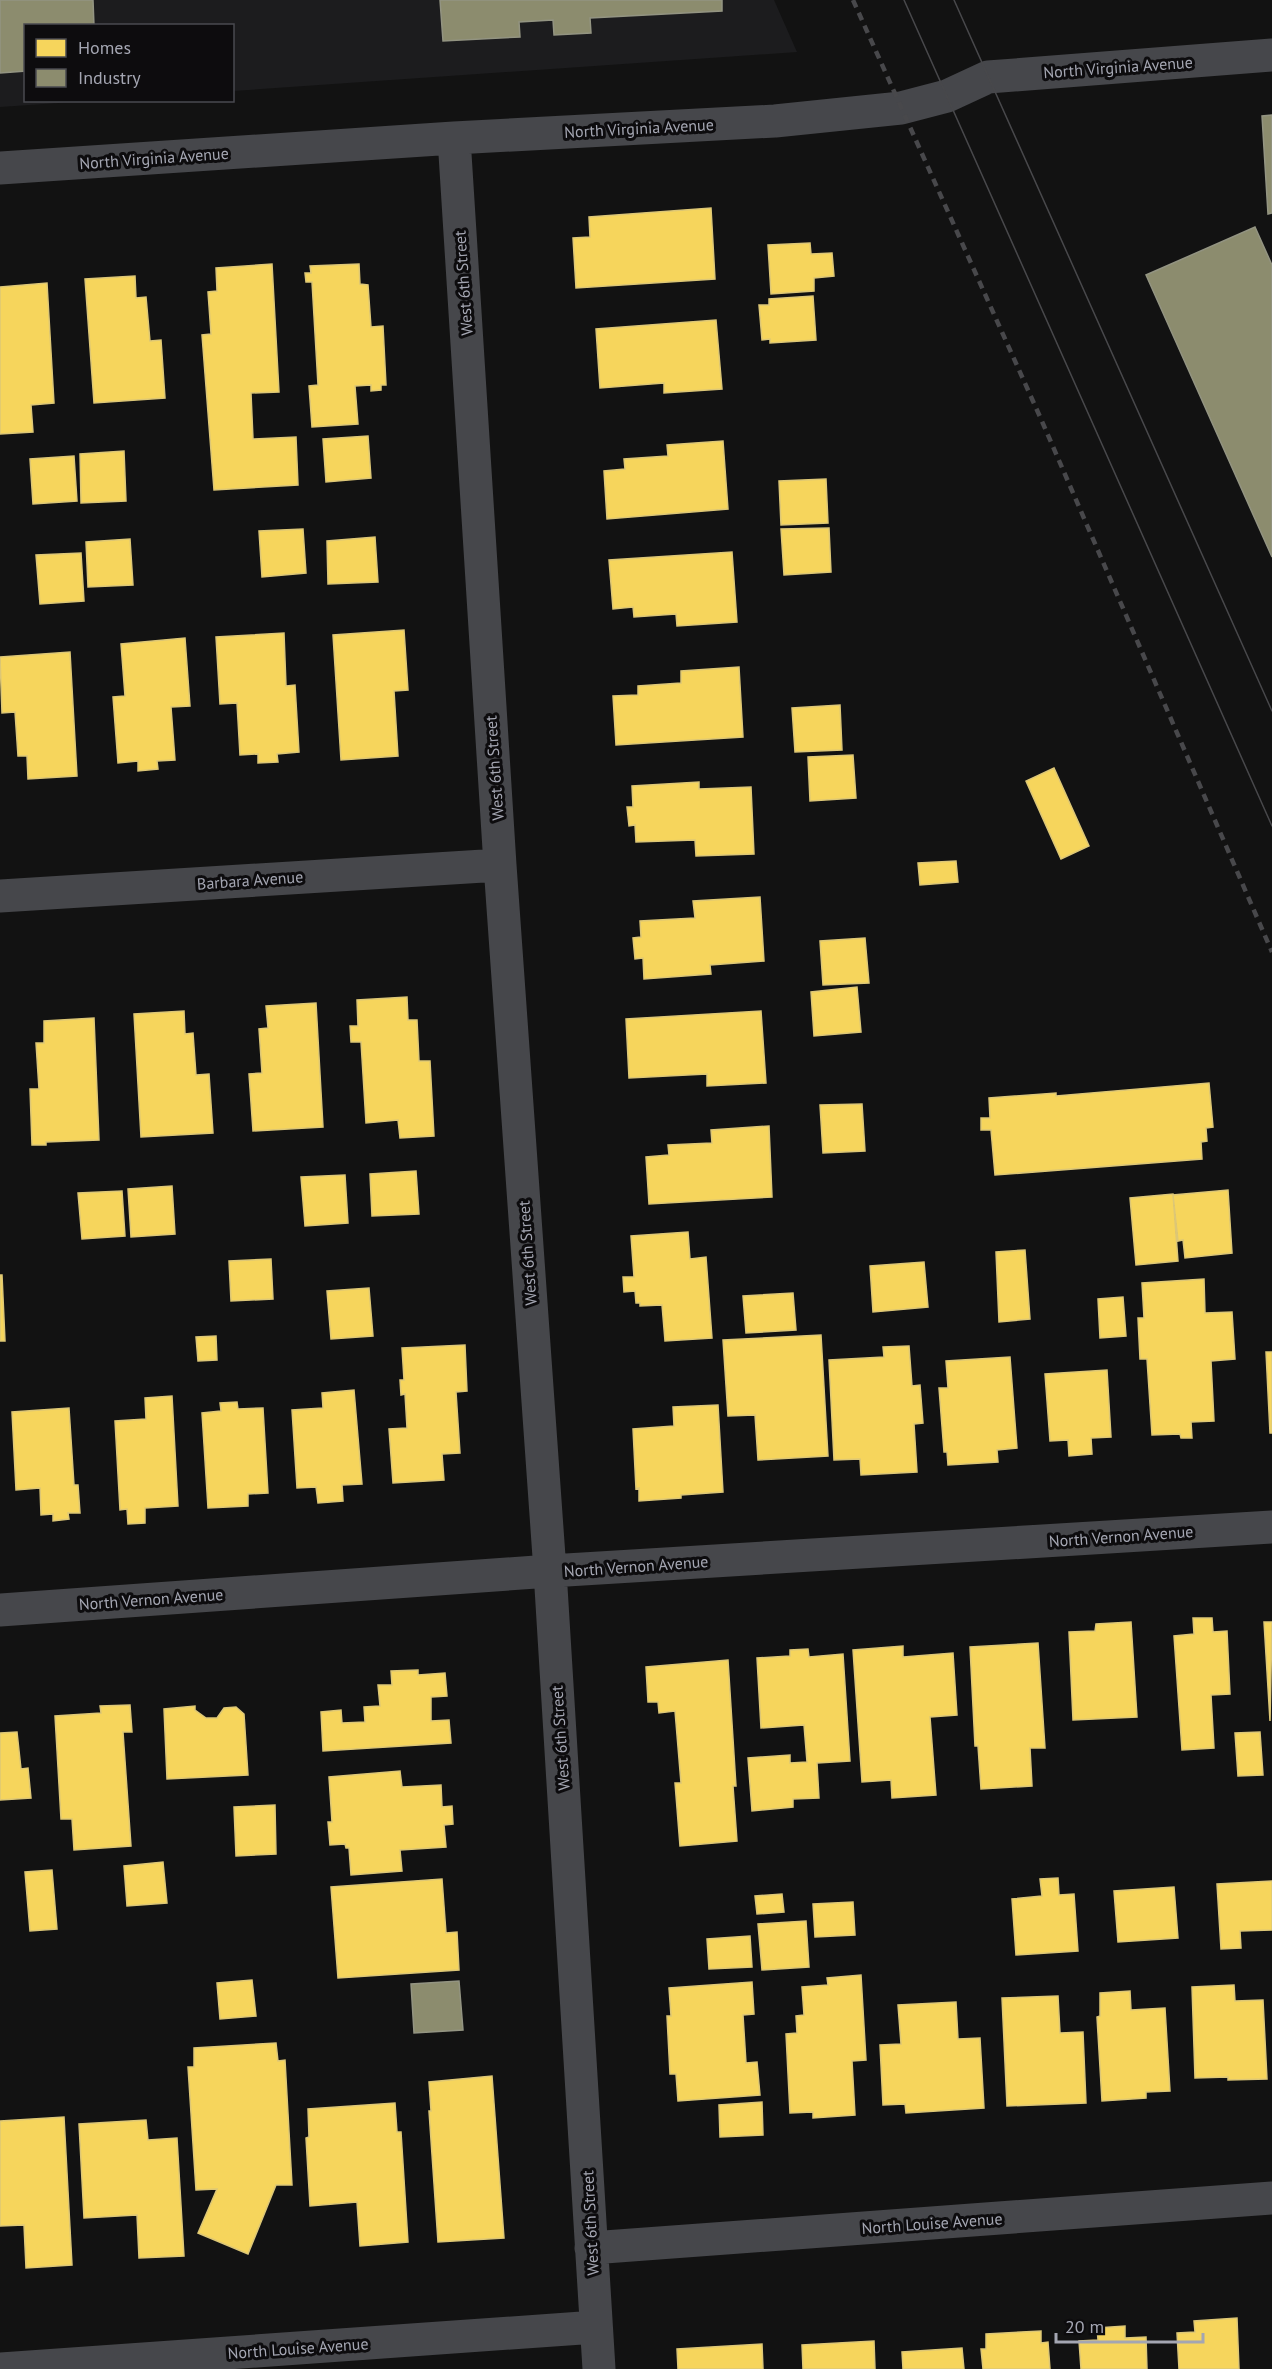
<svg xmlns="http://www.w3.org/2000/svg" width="1272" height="2369" font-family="'PT Sans',sans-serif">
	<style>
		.built { fill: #1c1c1e }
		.homes { fill: #f6d55c; stroke: #ddc776; stroke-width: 1.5 }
		.industry { fill: #8c8c6e; stroke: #939482; stroke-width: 1.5 }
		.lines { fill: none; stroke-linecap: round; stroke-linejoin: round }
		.minor { stroke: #46474b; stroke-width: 33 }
		.tram { stroke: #48484b; stroke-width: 1.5 }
		.rail { stroke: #48484b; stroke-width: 4.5; stroke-dasharray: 8 6; stroke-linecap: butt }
		.labels { text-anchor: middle; stroke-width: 6; stroke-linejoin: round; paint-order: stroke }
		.street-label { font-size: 16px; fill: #a4a6b2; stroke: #0d0c0e }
	</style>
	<rect width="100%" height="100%" fill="#121212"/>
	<path class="built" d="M0,0H774L797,52L233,91L232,26H26V100L88,101L0,107Z"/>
	<path class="homes" d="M711,208L715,279L576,288L573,238L590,237L589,217Z
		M810,243L811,254L832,253L834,276L814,278V291L771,294L768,245Z
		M272,264L279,392L251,393L253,439L296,437L298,485L214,490L202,335L211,334L208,292L217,291L216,268Z
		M359,264L360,284L368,285L371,327L383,326L386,385H381V390L371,391V385L355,386L358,424L312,427L309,386L318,385L312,282H306L305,273H311L310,266Z
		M135,276L136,298L146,297L150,341L161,340L165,398L94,403L85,279Z
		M47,283L54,403L31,405L33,432L0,434V287Z
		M813,296L816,340L770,343V339L762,340L759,305H769V299Z
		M716,320L722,389L664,393V383L600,388L596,329Z
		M368,436L371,478L326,482L323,439Z
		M723,441L728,509L607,519L604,471L625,469L624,459L668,456L667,445Z
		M124,451L126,501L81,503L80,454Z
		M74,456L77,501L33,504L30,459Z
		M826,479L828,523L781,525L779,481Z
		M829,528L831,572L784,575L781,529Z
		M303,529L306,573L262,577L259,531Z
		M375,537L378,582L328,584L327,541Z
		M130,539L133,585L88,587L86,542Z
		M732,552L737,622L677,626L676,614L634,617L633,607L613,609L609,560Z
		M81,553L84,601L40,604L36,555Z
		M404,630L408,690L394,691L398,756L341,760L333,635Z
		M284,633L286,686L295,685L299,752L277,754L278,762L258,763V754L240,755L237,703L220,704L216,637Z
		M185,638L190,706L171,707L175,760L157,761L158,769L138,771V761L118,763L113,697L125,696L121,644Z
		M70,652L77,776L28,779L27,756H18L15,712L2,713L0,657Z
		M739,667L743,737L616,745L613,696L638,695V686L681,683V671Z
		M840,705L842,750L795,752L792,708Z
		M853,755L856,798L810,801L808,757Z
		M1054,768L1089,846L1061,859L1026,781Z
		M699,782V789L751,787L754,854L696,856L695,840L636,842L635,825L629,826L627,807H633L632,786Z
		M956,861L958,882L920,885L918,863Z
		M760,897L764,961L710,965L711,974L644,979L643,958L635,959L633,938L641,937L640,921L695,918L693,901Z
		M865,938L869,983L823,985L820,941Z
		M857,987L861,1032L814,1036L811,992Z
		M407,997L408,1020H417L419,1061H430L434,1136L400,1138L398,1120L366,1123L361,1042H351L350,1026H358L357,1000Z
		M316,1003L323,1127L253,1131L249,1074L262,1073L259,1029L268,1028L266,1006Z
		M184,1011L185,1034L193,1033L196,1075L209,1074L213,1133L141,1137L134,1014Z
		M761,1011L766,1083L707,1086V1074L629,1078L626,1019Z
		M94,1018L99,1140L46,1142V1145H32L30,1089H39L36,1043H44V1021Z
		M1209,1083L1213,1127L1206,1128L1207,1141L1201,1142L1202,1159L995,1175L991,1130H981V1118H990L989,1098L1056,1093V1096Z
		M862,1104L865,1151L823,1153L820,1105Z
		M769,1126L772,1197L649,1204L646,1157L669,1155L668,1145L712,1143L711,1130Z
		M416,1171L419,1214L372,1216L370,1174Z
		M345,1175L348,1223L305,1226L301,1177Z
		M172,1186L175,1234L131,1237L128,1189Z
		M1228,1190L1232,1253L1185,1258L1183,1240L1178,1241L1173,1195Z
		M122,1191L125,1236L82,1239L78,1193Z
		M1173,1194L1178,1261L1136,1265L1130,1198Z
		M688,1232L690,1259L706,1257L712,1338L665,1341L662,1305L640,1306V1303H636L635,1291L624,1292L623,1277H634L631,1236Z
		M1025,1250L1030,1319L999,1322L996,1252Z
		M271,1259L273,1299L231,1301L229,1261Z
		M924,1262L928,1307L873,1312L870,1266Z
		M0,1275H2L5,1341H0Z
		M1204,1279L1205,1313L1232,1312L1235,1359L1211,1361L1214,1421L1191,1422L1192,1438H1181L1180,1434L1152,1435L1147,1359H1140L1138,1318H1144L1142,1283Z
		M369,1288L373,1336L331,1339L327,1291Z
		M793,1293L796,1330L746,1333L743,1296Z
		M1123,1297L1126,1336L1100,1338L1098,1299Z
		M821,1335L828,1456L758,1460L755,1415L728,1416L723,1340Z
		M216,1336L217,1360L198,1361L196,1337Z
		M465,1345L467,1391L456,1392L460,1453L442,1454L444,1480L393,1483L389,1429L407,1428L405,1394L401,1395L400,1380H404L402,1348Z
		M909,1346L912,1386L920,1385L923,1423L914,1424L917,1472L861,1475L860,1459L834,1460L829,1360L884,1357L883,1347Z
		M1266,1352H1272V1433H1270Z
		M1010,1357L1017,1448L997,1450L998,1462L948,1465L947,1452H944L939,1388H948L946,1361Z
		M1107,1370L1111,1437L1091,1438L1092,1454L1069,1456L1068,1440L1050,1441L1045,1374Z
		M354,1390L362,1484L342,1485L343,1501L318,1503L316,1487L297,1488L292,1410L323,1408L322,1393Z
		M172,1396L178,1506L145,1508V1523L128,1524L127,1509L120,1510L115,1421L146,1419L145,1398Z
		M237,1402L238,1409L263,1408L268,1493L248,1494V1506L208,1508L202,1413L221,1411L220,1403Z
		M718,1405L723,1492L681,1495V1498L639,1501V1488L636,1489L633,1429L674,1426L673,1407Z
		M69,1408L74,1485H78L80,1513H68L69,1519L53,1521V1514L41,1515L40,1488L16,1490L12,1412Z
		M1193,1618H1212L1213,1632L1227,1631L1230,1694L1211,1695L1214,1748L1182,1750L1174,1636L1194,1634Z
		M1131,1622L1137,1717L1073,1720L1069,1632L1095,1631L1096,1624Z
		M1264,1622H1272L1270,1721Z
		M1038,1643L1045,1748H1030L1032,1786L981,1789L978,1746H975L970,1647Z
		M903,1646V1657L953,1653L957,1715L930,1717L936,1795L892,1798L891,1780L862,1782L853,1650Z
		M808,1649L809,1657L843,1654L850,1761L817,1763L819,1798L793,1799V1807L752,1811L748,1758L790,1755V1763L807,1762L804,1725L761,1728L757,1658L790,1656V1650Z
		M728,1660L736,1786H733L737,1841L680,1846L675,1783H681L675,1711L659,1713L658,1702H648L646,1667Z
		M418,1670V1675L445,1673L447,1696L431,1697V1721L449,1720L451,1743L323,1751L321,1712L341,1710L342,1723L365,1722L364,1707L380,1706L378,1685H392L391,1671Z
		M130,1705L132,1732H123L131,1846L74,1850L72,1819H61L55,1716L101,1713L100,1706Z
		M195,1706V1710L206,1718H217L224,1708L236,1707L244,1714L248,1775L167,1779L164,1709Z
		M17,1732L21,1769L28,1768L31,1798L0,1800V1733Z
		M1260,1732L1263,1775L1238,1776L1235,1733Z
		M400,1771L402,1787L441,1785L442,1807L452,1806L453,1824L444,1825L446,1847L400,1850L402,1871L351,1875L349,1848H346L345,1844L330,1845L328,1822H332L329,1777Z
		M275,1805L276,1854L236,1856L234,1807Z
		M163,1862L167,1903L127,1906L124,1866Z
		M52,1870L57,1929L30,1931L25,1872Z
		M1058,1878L1059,1895L1074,1894L1078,1951L1016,1955L1012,1899L1042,1896L1040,1879Z
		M442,1879L446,1933L457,1932L459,1970L338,1978L331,1887Z
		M1272,1881V1930L1240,1931L1241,1948L1221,1949L1217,1884Z
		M1174,1887L1178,1938L1118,1942L1114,1891Z
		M782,1894L784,1912L757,1914L755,1896Z
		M853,1902L855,1935L815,1937L813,1904Z
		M806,1921L809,1967L762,1970L758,1924Z
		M750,1936L752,1967L709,1969L707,1939Z
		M861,1975L866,2060L852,2061L855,2115L813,2118V2112L790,2113L786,2034L797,2033L796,2016L804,2015L802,1987L828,1985L827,1978Z
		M252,1980L256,2016L220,2019L217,1983Z
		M752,1982L754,2014L743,2015L746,2063L757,2062L760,2095L678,2101L676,2074H670L667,2016H671L669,1988Z
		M1234,1985L1235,2001L1263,2000L1267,2079L1228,2080V2077L1195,2078L1192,1987Z
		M1130,1991L1131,2010L1165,2008L1170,2091L1146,2092V2098L1102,2101L1097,2017L1100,2016V1993Z
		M1058,1996L1060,2033L1083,2032L1086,2103L1007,2106L1002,1998Z
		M956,2002L958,2039L980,2038L984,2108L906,2113L905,2104L883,2105L880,2045L901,2044L898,2005Z
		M276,2043L278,2061L285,2060L292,2185H276L248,2254L198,2233L217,2189L196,2190L188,2067H194V2048Z
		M492,2076L504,2238L438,2242L429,2111H431L429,2082Z
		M762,2102L763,2135L720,2137L719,2105Z
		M395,2103L397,2132H401L408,2242L360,2246L357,2202L310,2206L306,2138L309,2137L308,2109Z
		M64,2117L72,2265L26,2268L24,2225L0,2226V2121Z
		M146,2120L148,2140L177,2138L184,2256L139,2258L137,2215L84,2218L79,2124Z
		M1237,2318L1239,2369H1179L1177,2333L1195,2332L1194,2321Z
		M1125,2326V2338L1146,2337L1147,2369H1081L1079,2341L1098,2340L1097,2328Z
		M1041,2331V2343L1048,2342L1050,2369H983L981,2349H986V2334Z
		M874,2341L875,2369H803L802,2345Z
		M762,2344L763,2369H678L677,2349Z
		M962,2348L964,2369H903L902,2352Z"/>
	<path class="industry" d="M0,0H93L94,26H26V71L0,73Z
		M440,0H722V11L590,18L591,33L554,35L553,20L519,22L520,37L443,41Z
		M1272,115V213L1268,214L1262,116Z
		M1255,227L1272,265V557L1146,275Z
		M459,1981L463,2030L414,2033L411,1984Z"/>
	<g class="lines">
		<path class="minor" d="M454,138L500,865L550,1571L599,2369
			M0,168L454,138L775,121L901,108L947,96L988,77L1272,55
			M0,896L500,865
			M0,1610L550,1571L1272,1527
			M591,2248L1272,2198
			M0,2369L596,2327"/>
		<path class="tram" d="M904,0L1272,826
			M954,0L1272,711"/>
		<path class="rail" d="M853,0L1041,419L1272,952"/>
	</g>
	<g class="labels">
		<g class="street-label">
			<text transform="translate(1118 67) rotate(-4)" y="6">North Virginia Avenue</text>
			<text transform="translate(639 128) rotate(-3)" y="6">North Virginia Avenue</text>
			<text transform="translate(154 158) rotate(-4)" y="6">North Virginia Avenue</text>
			<text transform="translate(463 283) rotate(-94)" y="6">West 6th Street</text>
			<text transform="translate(494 768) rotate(-94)" y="6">West 6th Street</text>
			<text transform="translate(250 880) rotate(-4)" y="6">Barbara Avenue</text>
			<text transform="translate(527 1253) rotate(-94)" y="6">West 6th Street</text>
			<text transform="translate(1121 1536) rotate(-4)" y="6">North Vernon Avenue</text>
			<text transform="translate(636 1566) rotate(-4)" y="6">North Vernon Avenue</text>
			<text transform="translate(151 1599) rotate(-4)" y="6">North Vernon Avenue</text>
			<text transform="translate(560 1738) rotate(-94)" y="6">West 6th Street</text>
			<text transform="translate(590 2223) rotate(-93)" y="6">West 6th Street</text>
			<text transform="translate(932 2223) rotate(-4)" y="6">North Louise Avenue</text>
			<text transform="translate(298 2348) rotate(-4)" y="6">North Louise Avenue</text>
		</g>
	</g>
	<rect x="24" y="24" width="210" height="78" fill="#0d0c0e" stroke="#494a50" stroke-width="1.5"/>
	<rect x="36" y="39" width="30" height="18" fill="#f6d55c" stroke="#494a50" stroke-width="1.5"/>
	<text x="78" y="54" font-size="18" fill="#a4a6b2">Homes</text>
	<rect x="36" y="69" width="30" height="18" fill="#8c8c6e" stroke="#494a50" stroke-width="1.5"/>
	<text x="78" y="84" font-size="18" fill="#a4a6b2">Industry</text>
	<path d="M1056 2333v9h147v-9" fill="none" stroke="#a4a6b2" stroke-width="3"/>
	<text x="1065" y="2333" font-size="18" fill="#a4a6b2" stroke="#0d0c0e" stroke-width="4.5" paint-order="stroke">20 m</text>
</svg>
